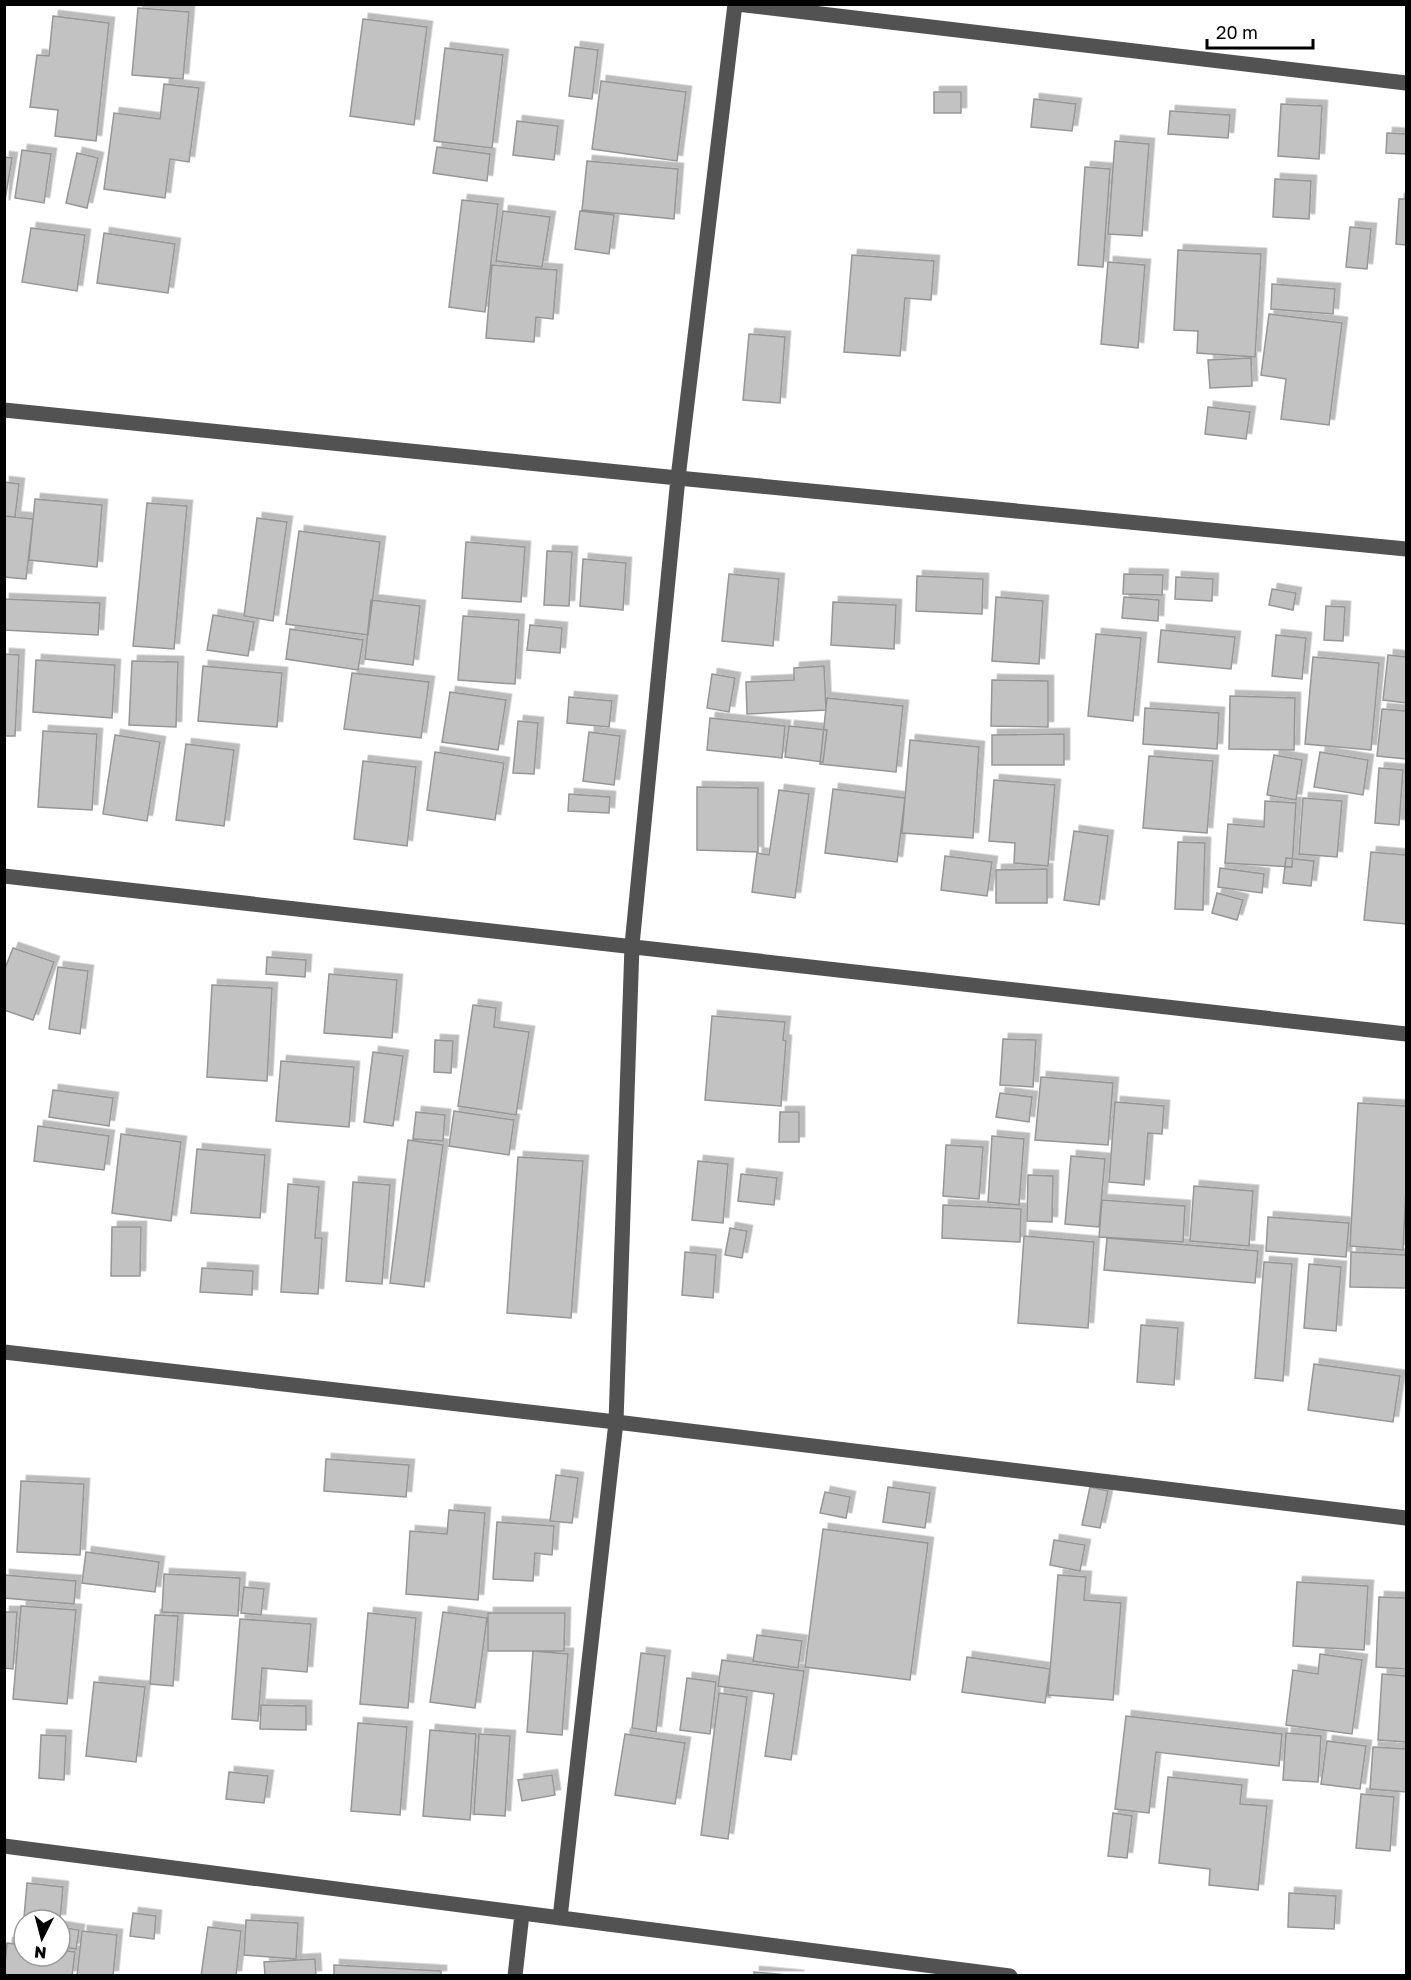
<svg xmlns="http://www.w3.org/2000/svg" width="1411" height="1980" font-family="'Golos Text',sans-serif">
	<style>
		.building { fill: #c2c2c2; stroke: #969696; stroke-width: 1.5; filter: url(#shadow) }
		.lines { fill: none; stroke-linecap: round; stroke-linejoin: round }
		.minor { stroke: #525252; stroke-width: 15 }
	</style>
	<defs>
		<filter id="shadow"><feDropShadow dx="5.5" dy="-5.5" stdDeviation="0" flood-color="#0004"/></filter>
	</defs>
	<rect width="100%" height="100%" fill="#fff"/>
	<path class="building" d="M138,8L189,12L183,79L132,75Z
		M53,16L109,23L96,141L55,136L58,110L30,107L37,55L49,56Z
		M363,19L427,27L414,125L350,116Z
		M575,47L598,50L592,99L569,96Z
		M445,48L503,55L492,148L434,141Z
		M601,81L686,92L677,161L592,149Z
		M164,84L199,88L189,162L170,159L165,198L104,189L114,113L160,119Z
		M934,92H961V113H934Z
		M1034,99L1076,104L1072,131L1031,127Z
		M1281,104L1322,106L1319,159L1278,156Z
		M1170,111L1230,115L1228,138L1168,134Z
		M517,121L558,126L554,160L513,155Z
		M1387,133L1406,134V154L1386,153Z
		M1115,141L1149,144L1142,236L1108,234Z
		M437,147L490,154L487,181L433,173Z
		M22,150L51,154L44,203L15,198Z
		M77,153L98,158L87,208L66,203Z
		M4,157L12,158L4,206Z
		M587,161L678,169L674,219L582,210Z
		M1085,167L1110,169L1103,267L1078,265Z
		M1275,179L1311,181L1309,219L1273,217Z
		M1399,199H1406V245L1396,244Z
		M462,200L498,204L485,312L449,307Z
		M503,211L550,217L542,267L496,261Z
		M580,211L614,215L609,254L575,249Z
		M1350,227L1371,229L1367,269L1346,267Z
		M31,228L85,235L77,291L22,282Z
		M104,233L175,244L168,293L97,283Z
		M1178,250L1261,254L1255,357L1197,353L1198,331L1174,330Z
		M852,255L934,261L931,300L905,298L900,356L844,352Z
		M1108,262L1145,265L1138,348L1101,344Z
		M492,265L557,270L553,319L536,317L534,342L486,338Z
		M1272,284L1335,289L1333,314L1271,309Z
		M1269,314L1342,323L1329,425L1281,419L1286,379L1261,375Z
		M749,334L785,337L780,403L743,400Z
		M1251,358L1252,386L1210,388L1208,360Z
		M1208,407L1250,412L1246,439L1205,434Z
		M4,482L19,484L15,517L4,516Z
		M35,499L102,505L97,567L29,560Z
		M147,503L187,506L174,649L133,646Z
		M4,516L33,519L26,579L4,577Z
		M257,518L287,522L273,621L244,616Z
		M299,531L380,542L368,635L286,624Z
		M466,542L525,547L521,602L462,598Z
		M547,551L572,552L569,606L544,605Z
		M583,559L626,563L623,610L580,606Z
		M729,574L779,579L773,646L722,641Z
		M1124,574L1163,575L1162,595L1123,594Z
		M917,576L983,579L982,614L916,611Z
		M1176,577L1213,579L1212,601L1175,599Z
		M1272,589L1296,593L1293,610L1269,605Z
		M996,597L1043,601L1039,664L992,661Z
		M1124,597L1159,600L1158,621L1122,618Z
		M4,599L100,603L98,635L4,630Z
		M371,600L420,606L413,665L365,659Z
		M833,602L896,605L894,649L831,645Z
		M1326,606L1345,607L1343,641L1324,640Z
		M213,615L254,622L248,656L207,650Z
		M463,616L519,620L515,684L458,680Z
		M530,625L562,628L560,653L527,650Z
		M290,629L363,640L358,670L286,659Z
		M1161,630L1235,637L1231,669L1158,662Z
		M1096,634L1141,638L1133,721L1088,716Z
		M1276,635L1306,638L1302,679L1272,676Z
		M4,654L19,655L15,736H4Z
		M1388,655L1406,657V703L1383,700Z
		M1313,657L1379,663L1371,750L1305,744Z
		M36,660L115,665L112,718L33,712Z
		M132,661L178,662L176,727L129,725Z
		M203,666L282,673L277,727L198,721Z
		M824,666L826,710L747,714L746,682L794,680V668Z
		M352,673L429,682L421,738L344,729Z
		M712,674L735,678L729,712L707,708Z
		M992,680L1048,681V727L991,726Z
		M450,692L506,700L498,750L442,742Z
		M1230,696L1295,698L1294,750L1229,749Z
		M569,697L612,701L609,727L567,723Z
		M827,698L903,706L896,772L820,764Z
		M1145,708L1219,713L1217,749L1143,744Z
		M1382,709L1406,711V759L1377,756Z
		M710,718L785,726L782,758L707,750Z
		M518,721L538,723L534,774L513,773Z
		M789,726L827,730L823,762L785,757Z
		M43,731L97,734L92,810L38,807Z
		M589,732L620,736L614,785L583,781Z
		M1064,734V765H992V735Z
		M115,735L160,742L147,821L103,814Z
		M910,740L979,747L973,838L902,833Z
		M186,744L234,750L224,826L176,820Z
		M435,752L504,763L495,820L427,810Z
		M1320,752L1368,760L1363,795L1314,787Z
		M1274,755L1302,760L1296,800L1267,795Z
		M1149,756L1213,761L1207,833L1143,828Z
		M363,761L416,767L407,846L354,839Z
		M1379,768L1403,770L1399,825L1375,823Z
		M994,780L1055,785L1048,866L1014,863L1015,843L989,841Z
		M697,787L758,788V852L697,850Z
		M833,789L905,798L897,862L825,853Z
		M779,790L809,794L795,898L752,892L757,853L769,855Z
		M569,794L610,797L609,813L568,811Z
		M1303,798L1342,801L1337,857L1299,854Z
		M1265,801L1296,803L1292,867L1225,863L1228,824L1264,827Z
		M1074,831L1108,836L1099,905L1064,900Z
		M1178,842L1205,843L1203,910L1175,909Z
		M1371,852L1406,855V924L1364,920Z
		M945,856L992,862L987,896L941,890Z
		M1286,858L1314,861L1311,886L1283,883Z
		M1220,868L1264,874L1262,893L1218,887Z
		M1047,869V903H996V870Z
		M1217,893L1243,900L1237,920L1212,913Z
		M13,948L54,962L33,1020L4,1010V971Z
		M267,957L306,960L305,977L266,974Z
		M58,967L88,971L80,1034L49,1029Z
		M329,974L397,980L392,1038L324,1033Z
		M212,985L272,988L267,1081L207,1077Z
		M473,1005L496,1008L494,1027L529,1032L516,1115L458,1106Z
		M712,1016L785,1022L783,1040L786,1041L781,1106L705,1100Z
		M1003,1039L1036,1040L1033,1087L1000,1085Z
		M435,1040L453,1041L451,1073L434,1072Z
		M373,1052L403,1056L393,1126L364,1122Z
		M281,1061L354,1067L349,1127L276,1121Z
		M1041,1077L1113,1083L1108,1145L1035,1140Z
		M53,1090L113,1098L109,1126L49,1117Z
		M1000,1093L1032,1097L1029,1122L996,1117Z
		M1115,1102L1164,1106L1162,1134L1148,1133L1144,1185L1109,1182Z
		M1358,1103L1406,1106V1188L1403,1250L1350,1246Z
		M454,1111L514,1120L509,1155L449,1146Z
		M416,1112L445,1115L443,1141L413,1139Z
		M780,1112H799V1142H779Z
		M38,1126L109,1136L104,1170L34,1161Z
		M121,1134L181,1142L171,1221L112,1213Z
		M992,1136L1024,1139L1019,1205L988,1202Z
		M408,1140L443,1145L424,1287L390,1283Z
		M946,1145L983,1147L979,1199L943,1196Z
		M197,1149L265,1155L260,1218L191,1213Z
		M1071,1156L1105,1159L1099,1227L1065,1224Z
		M518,1157L583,1161L571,1318L507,1313Z
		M698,1161L728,1164L723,1223L692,1220Z
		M741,1174L777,1178L774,1205L738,1201Z
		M1028,1175L1053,1176L1052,1222L1027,1221Z
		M353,1182L390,1185L382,1284L346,1281Z
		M288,1184L319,1187L315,1238H322L318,1294L281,1292Z
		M1194,1186L1253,1191L1249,1246L1190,1241Z
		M1102,1200L1185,1206L1183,1242L1099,1237Z
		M943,1205L1021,1209L1020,1242L942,1238Z
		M1268,1217L1349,1223L1346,1257L1266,1251Z
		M112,1227H141L140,1276H111Z
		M730,1228L747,1231L742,1258L725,1255Z
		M1024,1236L1094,1242L1088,1328L1018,1323Z
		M1107,1238L1258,1251L1255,1283L1104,1270Z
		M685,1252L716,1255L713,1298L682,1295Z
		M1351,1252L1406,1255V1288L1350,1287Z
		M1264,1262L1292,1264L1283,1381L1255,1378Z
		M1309,1264L1341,1267L1336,1331L1304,1328Z
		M202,1268L253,1271L252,1295L200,1292Z
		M1141,1325L1178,1328L1174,1385L1137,1382Z
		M1314,1364L1400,1376L1393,1422L1308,1410Z
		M326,1459L409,1465L406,1497L324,1491Z
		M556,1475L578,1478L572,1523L550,1521Z
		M21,1481L84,1484L80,1555L17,1552Z
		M888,1487L930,1493L925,1528L883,1522Z
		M1090,1487L1108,1491L1100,1528L1082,1525Z
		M825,1492L850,1497L846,1518L820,1513Z
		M449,1510L485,1513L478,1600L406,1594L410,1531L447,1534Z
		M497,1522L554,1526L552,1555L535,1553L533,1581L493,1579Z
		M823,1529L928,1543L910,1680L805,1667Z
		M1054,1540L1085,1545L1080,1571L1050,1565Z
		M86,1552L159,1562L155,1592L82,1583Z
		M164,1574L240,1578L238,1616L162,1612Z
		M4,1575L76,1581L74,1604L4,1598Z
		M1058,1575L1086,1577L1084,1600L1121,1603L1113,1700L1048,1695Z
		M1297,1582L1368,1586L1364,1650L1293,1646Z
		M244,1587L264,1589L261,1615L241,1613Z
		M1379,1597L1406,1598V1669L1376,1667Z
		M21,1606L76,1610L67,1704L13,1699Z
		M4,1612H17L13,1669L4,1668Z
		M443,1612L487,1618L475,1708L430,1702Z
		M368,1613L416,1618L408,1708L360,1704Z
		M488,1613H565L564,1651H488Z
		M155,1615L178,1616L173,1686L150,1684Z
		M240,1619L311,1624L307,1672L262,1668L258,1721L232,1719Z
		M757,1635L802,1641L798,1668L753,1661Z
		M533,1651L568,1654L562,1735L527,1732Z
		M641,1653L665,1656L656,1732L632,1728Z
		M1320,1654L1362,1660L1352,1734L1286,1725L1293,1670L1318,1674Z
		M967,1657L1050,1669L1045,1703L962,1692Z
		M722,1660L804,1671L791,1760L765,1756L774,1694L718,1686Z
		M1382,1674L1406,1676V1742L1378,1740Z
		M687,1678L716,1682L710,1734L680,1730Z
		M94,1682L145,1687L136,1762L86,1756Z
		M719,1693L747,1697L728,1839L701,1835Z
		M261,1705L306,1706V1730L260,1729Z
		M1126,1716L1282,1734L1279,1766L1156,1752L1149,1813L1115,1809Z
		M358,1723L407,1727L400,1815L351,1811Z
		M430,1730L476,1734L470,1820L423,1816Z
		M1286,1733L1321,1736L1318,1782L1283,1780Z
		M479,1734L510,1736L505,1816L474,1814Z
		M625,1734L685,1743L675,1804L615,1795Z
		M41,1735L66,1736L64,1780L39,1778Z
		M1327,1741L1366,1746L1360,1789L1321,1784Z
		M1373,1747L1406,1749V1792L1370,1789Z
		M229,1772L268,1776L264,1803L226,1799Z
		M552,1775L555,1795L522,1801L518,1780Z
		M1168,1777L1242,1785L1240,1804L1267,1806L1258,1890L1209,1885L1210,1869L1159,1863Z
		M1361,1794L1394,1797L1390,1851L1356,1848Z
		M1113,1813L1132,1816L1127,1858L1108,1856Z
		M27,1883L63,1887L60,1920L24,1917Z
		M1289,1893L1336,1896L1334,1929L1288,1927Z
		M133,1913L156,1916L154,1939L130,1936Z
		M246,1920L298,1923L296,1959L244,1955Z
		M60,1927L79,1930L76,1949L60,1946Z
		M208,1927L241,1931L236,1976H201Z
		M82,1931L117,1935L113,1976H77Z
		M7,1943L24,1945V1956H60V1950L75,1952L72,1976H4Z
		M315,1959L316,1976H265L264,1962Z
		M334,1965L441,1971V1976H334Z
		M754,1972L799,1976H754Z"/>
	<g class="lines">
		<path class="minor" d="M737,4L1406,83
			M4,410L678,478L1406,549
			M4,876L1406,1034
			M4,1352L616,1422L1406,1518
			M4,1846L1010,1976
			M560,1918L616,1422L632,945L678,478L735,4
			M515,1976L522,1914"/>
	</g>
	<rect width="1411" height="1980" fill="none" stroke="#000000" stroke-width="12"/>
	<g transform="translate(42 1938) rotate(186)"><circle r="28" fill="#ffffff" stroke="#999999" stroke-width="1.5"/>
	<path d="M0-4.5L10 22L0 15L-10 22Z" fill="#000000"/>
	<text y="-9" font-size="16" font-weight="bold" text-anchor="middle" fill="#000000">N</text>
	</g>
	<path d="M1207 39v9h106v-9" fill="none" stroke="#000000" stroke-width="3"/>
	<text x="1216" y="39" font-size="18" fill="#000000" stroke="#ffffff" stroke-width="4.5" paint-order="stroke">20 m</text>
</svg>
